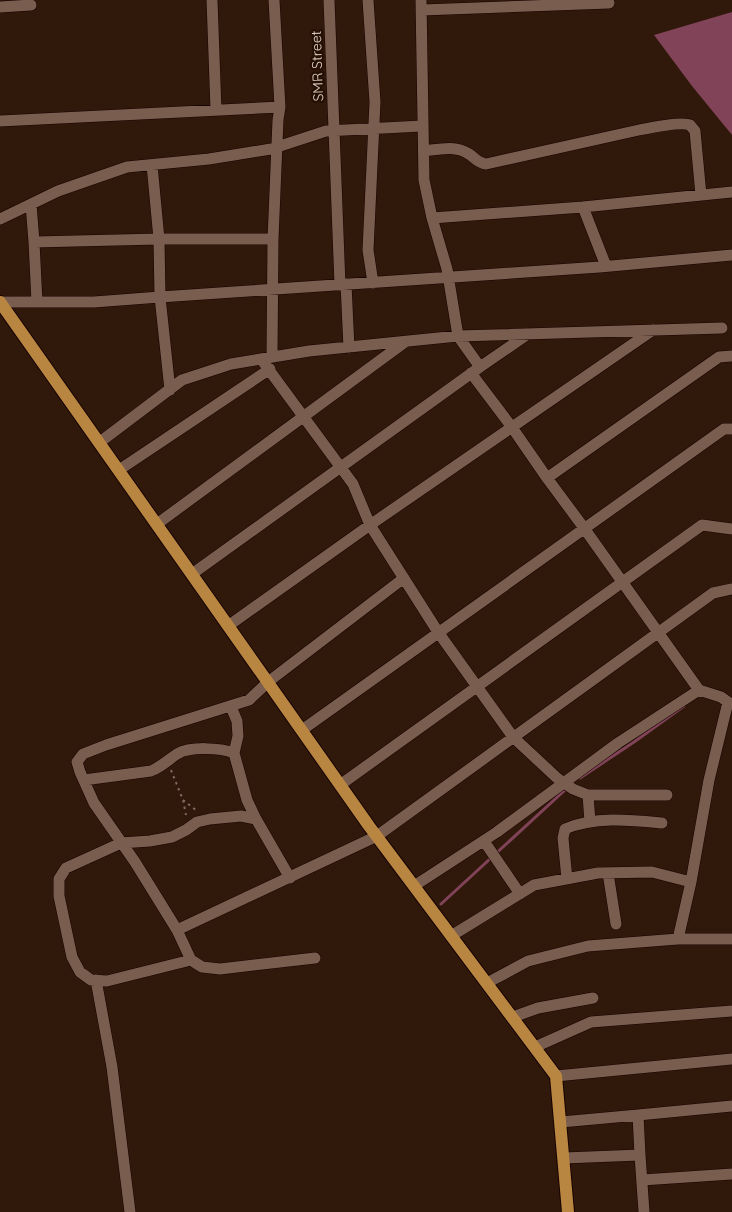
<svg xmlns="http://www.w3.org/2000/svg" width="732" height="1212" font-family="Quicksand,sans-serif">
	<style>
		.water { fill: #814358 }
		.lines { fill: none; stroke-linecap: round; stroke-linejoin: round }
		.stream { stroke: #814358; stroke-width: 3 }
		.minor-casing { stroke: #160300; stroke-width: 12 }
		.major-casing { stroke: #160300; stroke-width: 14 }
		.path { stroke: #7f6a5f; stroke-width: 2; stroke-dasharray: 2.5 4; stroke-linecap: butt }
		.minor { stroke: #795d4e; stroke-width: 11 }
		.major { stroke: #b98641; stroke-width: 12 }
		.labels { text-anchor: middle; stroke-width: 4.5; stroke-linejoin: round; paint-order: stroke }
		.street-label { font-size: 14px; fill: #e3d2ca; stroke: #250f03 }
	</style>
	<rect width="100%" height="100%" fill="#30180b"/>
	<path class="water" d="M732,12V135L692,86L654,35Z"/>
	<g class="lines">
		<path class="stream" d="M580,778L634,742L684,706
			M441,904L565,790"/>
		<defs>
			<path id="minor" d="M212,0L216,110
				M329,0L340,285
				M368,0L375,102L368,250L373,283
				M421,0L424,180L432,218
				M0,7L31,5
				M422,10L609,3
				M0,121L280,107
				M424,151C440,149 455,145 469,154C475,158 478,163 486,164L639,130C649,128 682,121 690,125C691,126 694,130 695,131L701,195
				M31,204L34,242L159,239H273
				M0,219L58,191L127,167L209,159L271,149L326,131L422,126
				M34,242L37,302
				M606,266L583,207L732,192
				M346,284L349,348
				M2,302H94L160,297L159,239L152,165
				M653,330L370,525L438,632L513,737L557,778L573,789L588,795H667
				M528,334L480,367L458,336L447,269L432,218L583,207
				M272,357L273,239L278,120L280,107L274,0
				M471,373L511,426L547,478
				M170,390L160,297L600,267L732,255
				M100,442L182,380L231,364L309,351L458,336L722,328
				M119,470L270,369
				M157,524L405,342
				M192,574L480,367
				M228,626L370,525L353,484L261,359
				M231,707L237,721L238,736L234,753L247,800L256,819L290,878
				M302,730L724,429H732
				M84,780L151,771C161,767 168,760 177,754C190,746 221,748 234,753
				M340,785L702,525L732,529
				M588,795L590,822
				M484,841L520,894
				M608,873L616,924
				M567,879L563,838L565,829C595,816 631,820 662,823
				M414,886L497,832L618,743L699,690
				M177,930L377,836L713,593L732,589
				M451,936L534,885L598,873L652,872L691,882L709,780L728,702L721,697L699,690L584,528L547,478L719,357L732,356
				M678,939L691,882
				M315,958L220,969L202,967L191,960L177,930L161,904L135,862L94,803L80,772L77,762L83,754L106,745L249,700L268,682L404,578
				M191,960L107,981L91,980L80,972L72,957L59,896V879L66,868L121,843L150,841L172,837L186,830L197,822L210,819L241,816L256,819
				M96,980L112,1067L130,1212
				M487,983L528,961L588,946L678,939H732
				M513,1017L538,1008L593,998
				M535,1047L591,1022L732,1011
				M556,1076L732,1059
				M561,1122L638,1115
				M640,1155L644,1212
				M564,1158L640,1155L638,1115L732,1106
				M642,1180L732,1174"/>
			<path id="major" d="M0,302L369,826L556,1076L568,1212"/>
		</defs>
		<use href="#minor" class="minor-casing"/>
		<use href="#major" class="major-casing"/>
		<path class="path" d="M171,770L183,800L186,815
			M183,800L197,811"/>
		<use href="#minor" class="minor"/>
		<use href="#major" class="major"/>
	</g>
	<g class="labels">
		<g class="street-label">
			<text transform="translate(317 66) rotate(-92)" y="5">SMR Street</text>
		</g>
	</g>
</svg>
